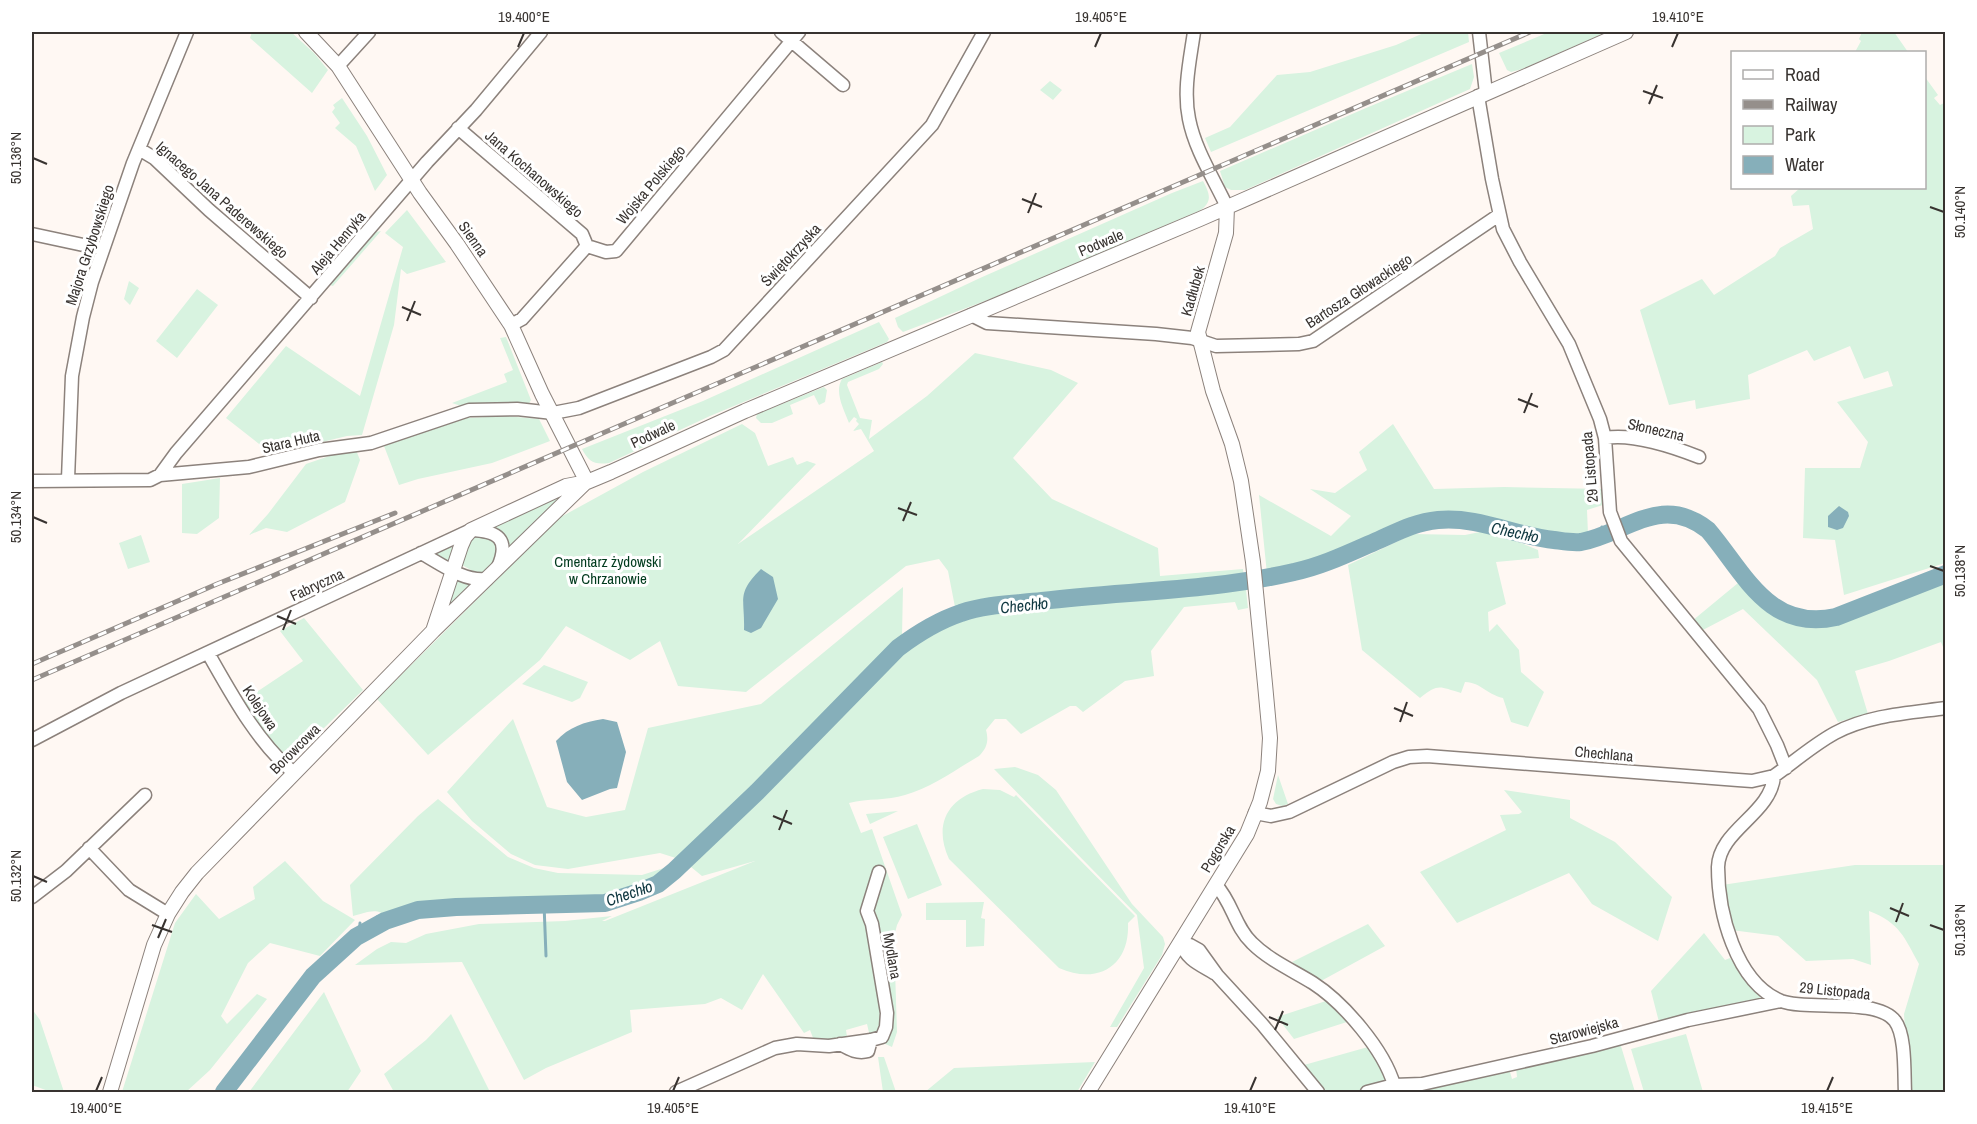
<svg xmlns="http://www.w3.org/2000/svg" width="1977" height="1124" font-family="'Archivo Narrow',sans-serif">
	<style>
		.green { fill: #d8f3e0 }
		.water { fill: #86afba }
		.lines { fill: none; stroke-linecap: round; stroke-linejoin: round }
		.stream { stroke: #86afba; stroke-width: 3 }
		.river { stroke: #86afba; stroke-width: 18 }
		.minor-casing { stroke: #8c827c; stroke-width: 15 }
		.tertiary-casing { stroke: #8c827c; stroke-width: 16 }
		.minor { stroke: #fff; stroke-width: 12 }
		.tertiary { stroke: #fff; stroke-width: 14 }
		.rail-casing { stroke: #958f8b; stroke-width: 5 }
		.rail { stroke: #fff; stroke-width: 3; stroke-dasharray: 9; stroke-linecap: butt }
		.ticks { fill: none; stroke: #383330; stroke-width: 2 }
		.labels { text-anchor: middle; stroke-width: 6; stroke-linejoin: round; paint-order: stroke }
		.street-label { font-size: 15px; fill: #383330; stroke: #fff }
		.park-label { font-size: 15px; fill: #003a1d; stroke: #fff }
		.water-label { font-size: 16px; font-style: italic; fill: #103841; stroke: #fff }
		.neatline { fill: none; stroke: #383330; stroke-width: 2 }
		.ticks-label { font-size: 15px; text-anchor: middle; fill: #383330 }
	</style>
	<rect width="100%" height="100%" fill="#fff8f3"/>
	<path class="green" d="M252,32H291L314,53L328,70L312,93L250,38Z
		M1426,32H1468L1469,42L1211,152L1205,138L1230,127L1277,75L1310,72L1396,45Z
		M1549,32H1607L1522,69L1511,72L1507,70L1499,53Z
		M1862,32H1894L1908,52H1855L1861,41L1859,39Z
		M1472,64L1474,77L1470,89L1245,190H1231L1225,187L1220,171L1366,108Z
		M1925,77L1938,95L1934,98L1940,105L1946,102L1945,563L1844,595L1835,540L1803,538L1805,468H1860L1868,442L1837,402L1893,386L1888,371L1864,379L1850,346L1814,361L1807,350L1748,375L1750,399L1696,409L1695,400L1669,405L1640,310L1702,279L1714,295L1775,256L1780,248L1813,229L1809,205L1793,206L1791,196L1800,188H1924Z
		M1050,81L1062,90L1053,100L1040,90Z
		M342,98L367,136L387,175L375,191L356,146L335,128L340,123L332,112L335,108L333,105Z
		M1203,181C1210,194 1213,202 1199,211L998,296L903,332L898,327L895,318L980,278L1172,193Z
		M407,210L446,262L407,274L401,269L394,325L362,435L347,436L272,454L226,418L286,346L360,396L403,247L385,233Z
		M381,231L333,286L330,285L376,232Z
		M129,281L139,288L130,305L124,299Z
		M197,289L218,305L177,358L156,341Z
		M879,322L889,339L887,342L710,416L609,463C594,465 589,462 582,449L703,401Z
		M506,337L531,400L528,405L464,407L452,403L507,382L504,374L513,370L500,338Z
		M975,353L1051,370L1078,383L1013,458L1052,499L1158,548L1160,576L1243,569L1244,577L1210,582L980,601L955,607L948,571L939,559L906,566L746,692L678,686L660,641L630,660L566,626L540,660L428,755L377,699L559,518L643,472L742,424L755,433L768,466L793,457L797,465L807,461L816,464L738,544L874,451L861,429L853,431L859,424L856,421L857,419L854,417L849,423C844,410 834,392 842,379L882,362L883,364L879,369L848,382L847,385L860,418L872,420L869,439L927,396Z
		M824,387L827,390L825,402L819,405L814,395L790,405L793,414L772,423H761L756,418L757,414Z
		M506,416L539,419L550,441L492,463L418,479L399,485L384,446L467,418Z
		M1393,424L1434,489L1504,487L1606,489V504L1587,510L1588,534L1580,537L1550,536L1470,518L1424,517L1301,568L1267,574L1259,495L1331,536L1351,516L1310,489L1335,493L1367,470L1359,452Z
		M356,450L360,460L345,502L287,532L266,528L249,535L268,514L306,464L341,452Z
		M220,478L219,518L197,534L182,533V484Z
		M566,492L510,548L505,534L493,526Z
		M1480,532L1499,534L1538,550L1539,558L1496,562L1506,604L1488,612L1489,632L1497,624L1519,650L1521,672L1544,692L1528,727L1511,722L1503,698C1486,694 1482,683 1465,682L1461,693C1439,687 1439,683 1420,698L1362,650L1348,565L1413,534L1465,535Z
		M141,535L150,562L128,569L119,543Z
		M476,536L492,538C503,553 494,569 478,574L462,565C461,554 467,543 476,536Z
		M457,543L451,563L433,554Z
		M455,576L475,584L446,614Z
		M1945,580V652L1941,642L1889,661L1855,671L1868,714L1838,722L1817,680L1743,609L1701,631L1692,621L1738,583L1769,611L1798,621L1820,623L1841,621Z
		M903,587L902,636L870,666L682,860L660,853L568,869L535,865L511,854L472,821L447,792L513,719L547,807L586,817L625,810L648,728L761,704Z
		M1226,589L1246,590L1248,608L1238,610L1235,602L1184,607L1151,651L1154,676L1125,681L1083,712L1076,706H1070L1021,734L1006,719H995L986,730C989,741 987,748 979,756C955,770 931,788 905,795C887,801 868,798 849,803L861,833L872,829L902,915L897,925L894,937L897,1032L892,1047L870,1037L867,1024L846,1030L847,1037L845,1040L815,1043L810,1030L804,1033L763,974L742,1010L721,998L705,1004L630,1010L632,1032L546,1068L524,1080L462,962L355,965L377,949L391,942L406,943L426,934L479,924L565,921L612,916L602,921H605L755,861L702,876L691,867L896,657L925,633L966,616Z
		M304,618L363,690L324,728L314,732L303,743L300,741L292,749L294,752H280L243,701L303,661L280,631Z
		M544,665L588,682L580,698L572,702L522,684Z
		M1015,767L1038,775L1056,790L1132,904L1163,937L1165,944L1162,955L1117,1027H1110L1144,968L1137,915L994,769Z
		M1278,775L1288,804L1282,806L1276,804L1273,799Z
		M983,789L1000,790L1014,797L1016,795L1135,916L1128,923C1130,967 1097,985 1059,968L949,859C933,824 948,798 983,789Z
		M1504,790L1570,800V818L1615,842L1672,897L1658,941L1592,904L1569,873L1457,923L1420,872L1506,830L1500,815L1519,814L1522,812Z
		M438,799L508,857L534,868L558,873L642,875L667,867C630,916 528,897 473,901C444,903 413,906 387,918C378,906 366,913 353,916L350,885L418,816Z
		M898,811L870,824L866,814Z
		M917,824L942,885L908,899L883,837Z
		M285,861L323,901L355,920L320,956L270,943L248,963L221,1016L227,1024L257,994L267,999L210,1070L186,1092H122L175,923L196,894L219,919L255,899L253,887Z
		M1855,865H1945V1092H1909L1904,1014L1919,964C1904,937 1900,923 1869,911L1871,965L1853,959L1806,961L1778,936L1731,930L1722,885Z
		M984,902L981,918L985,919L984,946L966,947V920H926V903Z
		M1368,924L1385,946L1321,981L1292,962Z
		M1704,933L1725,960L1730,958L1750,982L1762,992L1759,1002L1659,1022L1651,991Z
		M324,992L361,1071L347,1092H249Z
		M1329,1000L1339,1010V1013L1350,1021L1294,1039L1277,1017Z
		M32,1009L40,1020L64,1092H51L32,1085Z
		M451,1014L490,1092H394L384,1074L426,1040Z
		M1686,1034L1703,1092H1644L1631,1049Z
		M1620,1043L1635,1092H1381L1398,1089L1458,1083L1509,1068L1512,1079L1517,1077L1516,1067Z
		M1368,1047L1388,1078L1386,1083L1354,1092H1326L1304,1065Z
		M878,1057H884L896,1092H883Z
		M1095,1062L1077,1092H925L954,1068Z"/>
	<path class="water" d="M1839,506L1848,512L1849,516L1843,528L1837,530L1828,527V516Z
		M761,569L773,577L778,599L761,628L751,633L744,630C745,598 736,594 761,569Z
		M603,719L617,722L626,752L617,788L610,789L582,800L567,782L556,741C569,727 584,722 603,719Z"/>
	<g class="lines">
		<path class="stream" d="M1601,535L1602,527
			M544,904L546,956
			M377,917L379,924
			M359,935L360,923"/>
		<path class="river" d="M224,1092L313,976L356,937L385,921L418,910L456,907L605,903L639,892L658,884L674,871L757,792L898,648C918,633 937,621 961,613C986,604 1016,604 1042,601C1125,591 1212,591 1294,572C1323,566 1351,552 1379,540C1399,531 1416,522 1438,520C1478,516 1515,536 1554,540C1562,541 1572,543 1581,542C1627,533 1661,493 1708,530C1744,572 1768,632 1836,617L1946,574"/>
		<defs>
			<path id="minor" d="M781,32L843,85
				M1194,32C1190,60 1183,90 1189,119C1195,150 1214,179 1227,207
				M1479,32L1486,93
				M338,66L369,32
				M1478,96L1492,179L1503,229L1520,262L1569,344L1600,419L1605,438L1610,512L1621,541L1759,709L1777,745L1786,768
				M458,128L582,234L587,246
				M139,149L154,158L209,210L311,298
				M32,234L102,249
				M587,246L606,252L616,251L799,32
				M971,315L987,323L1156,334L1192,338L1216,346L1299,344L1313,341L1499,215
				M511,325L522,319L587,246
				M1605,438C1632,433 1674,447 1699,457
				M160,475L176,453L427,162L476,110L541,32
				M68,479L72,376L83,317L92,282L133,163L187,32
				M32,481L150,480L160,475L249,467L319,450L371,443L469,410L517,409L553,413L579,408L711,357L724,350L932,125L984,32
				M421,553C441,564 464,582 487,579
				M208,653C232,695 257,742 294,773
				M32,740L121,693L471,530C498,531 510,539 498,567
				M1774,776C1771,814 1719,830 1718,867C1718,911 1735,982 1781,1001C1807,1011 1877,997 1895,1021C1906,1035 1904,1074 1905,1092
				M1255,813L1271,816L1289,812L1393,762L1409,757L1427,756L1738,780L1752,781L1774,776C1794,762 1813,745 1835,733C1869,715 1909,713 1946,708
				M89,848L129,890L168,914
				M1216,885C1232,902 1235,927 1252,943C1269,960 1292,970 1313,983C1344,1003 1384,1050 1394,1085L1422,1084L1592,1046L1688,1020L1781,1001
				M32,897L66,871L145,795
				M1181,943L1190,945L1199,950L1217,975L1262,1024L1318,1092
				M1181,943C1187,960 1199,964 1214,973
				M840,1044C849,1049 857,1054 868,1051L871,1040
				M676,1092L775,1048L797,1044L829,1046L871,1040L882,1037L886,1027L887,1013L872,924L867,911L879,872
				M1367,1092L1394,1085"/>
			<path id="tertiary" d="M306,32L338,66L420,193L457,244L511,325L542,394L587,482
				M433,631L461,546L465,537L471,530L566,486L587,482L611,472L745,411L1200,219L1626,32
				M110,1092L154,945L168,914L182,892L197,873L433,631L586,482
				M1088,1092L1247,834L1260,802L1268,771L1270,738L1265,684L1253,562L1241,481L1232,444L1213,391L1198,332L1226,233L1227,207"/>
		</defs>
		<use href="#minor" class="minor-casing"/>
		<use href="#tertiary" class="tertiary-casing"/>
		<use href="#minor" class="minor"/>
		<use href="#tertiary" class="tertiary"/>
		<defs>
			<path id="rail" d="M32,664L217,584L395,513
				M32,680L1530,32"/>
		</defs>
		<use href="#rail" class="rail-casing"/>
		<use href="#rail" class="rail"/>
	</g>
	<path class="ticks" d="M518,47L524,33M1095,47L1101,33M1672,47L1678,33M1643,91L1663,98M1649,104L1657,85M33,158L47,164M1022,199L1042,207M1930,207L1944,212M1028,213L1036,193M402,307L421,315M407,321L415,301M1518,399L1538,407M1524,413L1532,393M898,508L917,515M33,517L47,523M903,521L911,502M1930,566L1944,571M277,616L296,624M283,630L291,610M1394,708L1413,716M1400,722L1407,702M773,816L792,824M779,830L787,810M33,876L47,882M1890,908L1909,916M1896,922L1903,903M152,925L172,932M1930,925L1944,930M158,938L166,919M1269,1017L1288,1025M1275,1030L1283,1011M96,1091L102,1077M673,1091L679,1077M1250,1091L1256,1077M1827,1091L1833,1077"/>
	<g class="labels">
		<g class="street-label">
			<text transform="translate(534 174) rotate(41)" y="5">Jana Kochanowskiego</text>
			<text transform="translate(651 185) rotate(-50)" y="5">Wojska Polskiego</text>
			<text transform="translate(222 200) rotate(41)" y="5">Ignacego Jana Paderewskiego</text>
			<text transform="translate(473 239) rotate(55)" y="5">Sienna</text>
			<text transform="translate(338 243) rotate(-50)" y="5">Aleja Henryka</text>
			<text transform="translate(1101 243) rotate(-23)" y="5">Podwale</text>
			<text transform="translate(90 245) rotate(-72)" y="5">Majora Grzybowskiego</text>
			<text transform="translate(791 255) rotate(-47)" y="5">Świętokrzyska</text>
			<text transform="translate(1193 291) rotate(-74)" y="5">Kadłubek</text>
			<text transform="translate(1359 291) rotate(-33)" y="5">Bartosza Głowackiego</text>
			<text transform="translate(1656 430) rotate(13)" y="5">Słoneczna</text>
			<text transform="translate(653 434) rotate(-25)" y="5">Podwale</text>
			<text transform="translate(291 442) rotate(-13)" y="5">Stara Huta</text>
			<text transform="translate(1590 467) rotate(-95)" y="5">29 Listopada</text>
			<text transform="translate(317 585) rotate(-25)" y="5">Fabryczna</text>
			<text transform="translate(260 708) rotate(56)" y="5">Kolejowa</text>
			<text transform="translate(295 749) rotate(-45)" y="5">Borowcowa</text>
			<text transform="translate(1604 754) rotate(5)" y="5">Chechlana</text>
			<text transform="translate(1218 849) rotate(-59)" y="5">Pogorska</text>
			<text transform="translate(892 956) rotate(80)" y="5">Mydlana</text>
			<text transform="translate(1835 991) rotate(6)" y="5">29 Listopada</text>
			<text transform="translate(1584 1031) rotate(-15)" y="5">Starowiejska</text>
		</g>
		<g class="park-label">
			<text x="608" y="567">Cmentarz żydowski<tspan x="608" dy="17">w Chrzanowie</tspan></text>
		</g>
		<g class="water-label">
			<text transform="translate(1515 532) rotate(12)" y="6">Chechło</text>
			<text transform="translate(1024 605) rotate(-6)" y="6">Chechło</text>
			<text transform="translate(629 893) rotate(-19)" y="6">Chechło</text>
		</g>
	</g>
	<rect width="1977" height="1124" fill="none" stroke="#ffffff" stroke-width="66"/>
	<rect x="1731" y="51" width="195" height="138" fill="#ffffff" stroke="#afadac" stroke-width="1.5"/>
	<rect x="1743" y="70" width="30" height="9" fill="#ffffff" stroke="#afadac" stroke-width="1.5"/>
	<text x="1785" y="81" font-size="18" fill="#383330">Road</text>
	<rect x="1743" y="100" width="30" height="9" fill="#958f8b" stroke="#afadac" stroke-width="1.5"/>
	<text x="1785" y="111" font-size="18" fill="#383330">Railway</text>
	<rect x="1743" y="126" width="30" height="18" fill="#d8f3e0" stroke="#afadac" stroke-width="1.5"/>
	<text x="1785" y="141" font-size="18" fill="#383330">Park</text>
	<rect x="1743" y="156" width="30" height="18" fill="#86afba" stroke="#afadac" stroke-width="1.5"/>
	<text x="1785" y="171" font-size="18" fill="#383330">Water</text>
	<rect x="33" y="33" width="1911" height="1058" class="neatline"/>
	<g class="ticks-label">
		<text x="524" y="22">19.400°E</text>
		<text x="1101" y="22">19.405°E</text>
		<text x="1678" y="22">19.410°E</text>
		<text transform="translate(16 158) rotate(-90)" y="5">50.136°N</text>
		<text transform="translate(1960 212) rotate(-90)" y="5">50.140°N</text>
		<text transform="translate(16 517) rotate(-90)" y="5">50.134°N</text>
		<text transform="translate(1960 571) rotate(-90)" y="5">50.138°N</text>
		<text transform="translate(16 876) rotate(-90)" y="5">50.132°N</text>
		<text transform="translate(1960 930) rotate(-90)" y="5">50.136°N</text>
		<text x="96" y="1113">19.400°E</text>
		<text x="673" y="1113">19.405°E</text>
		<text x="1250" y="1113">19.410°E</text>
		<text x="1827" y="1113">19.415°E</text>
	</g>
</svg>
